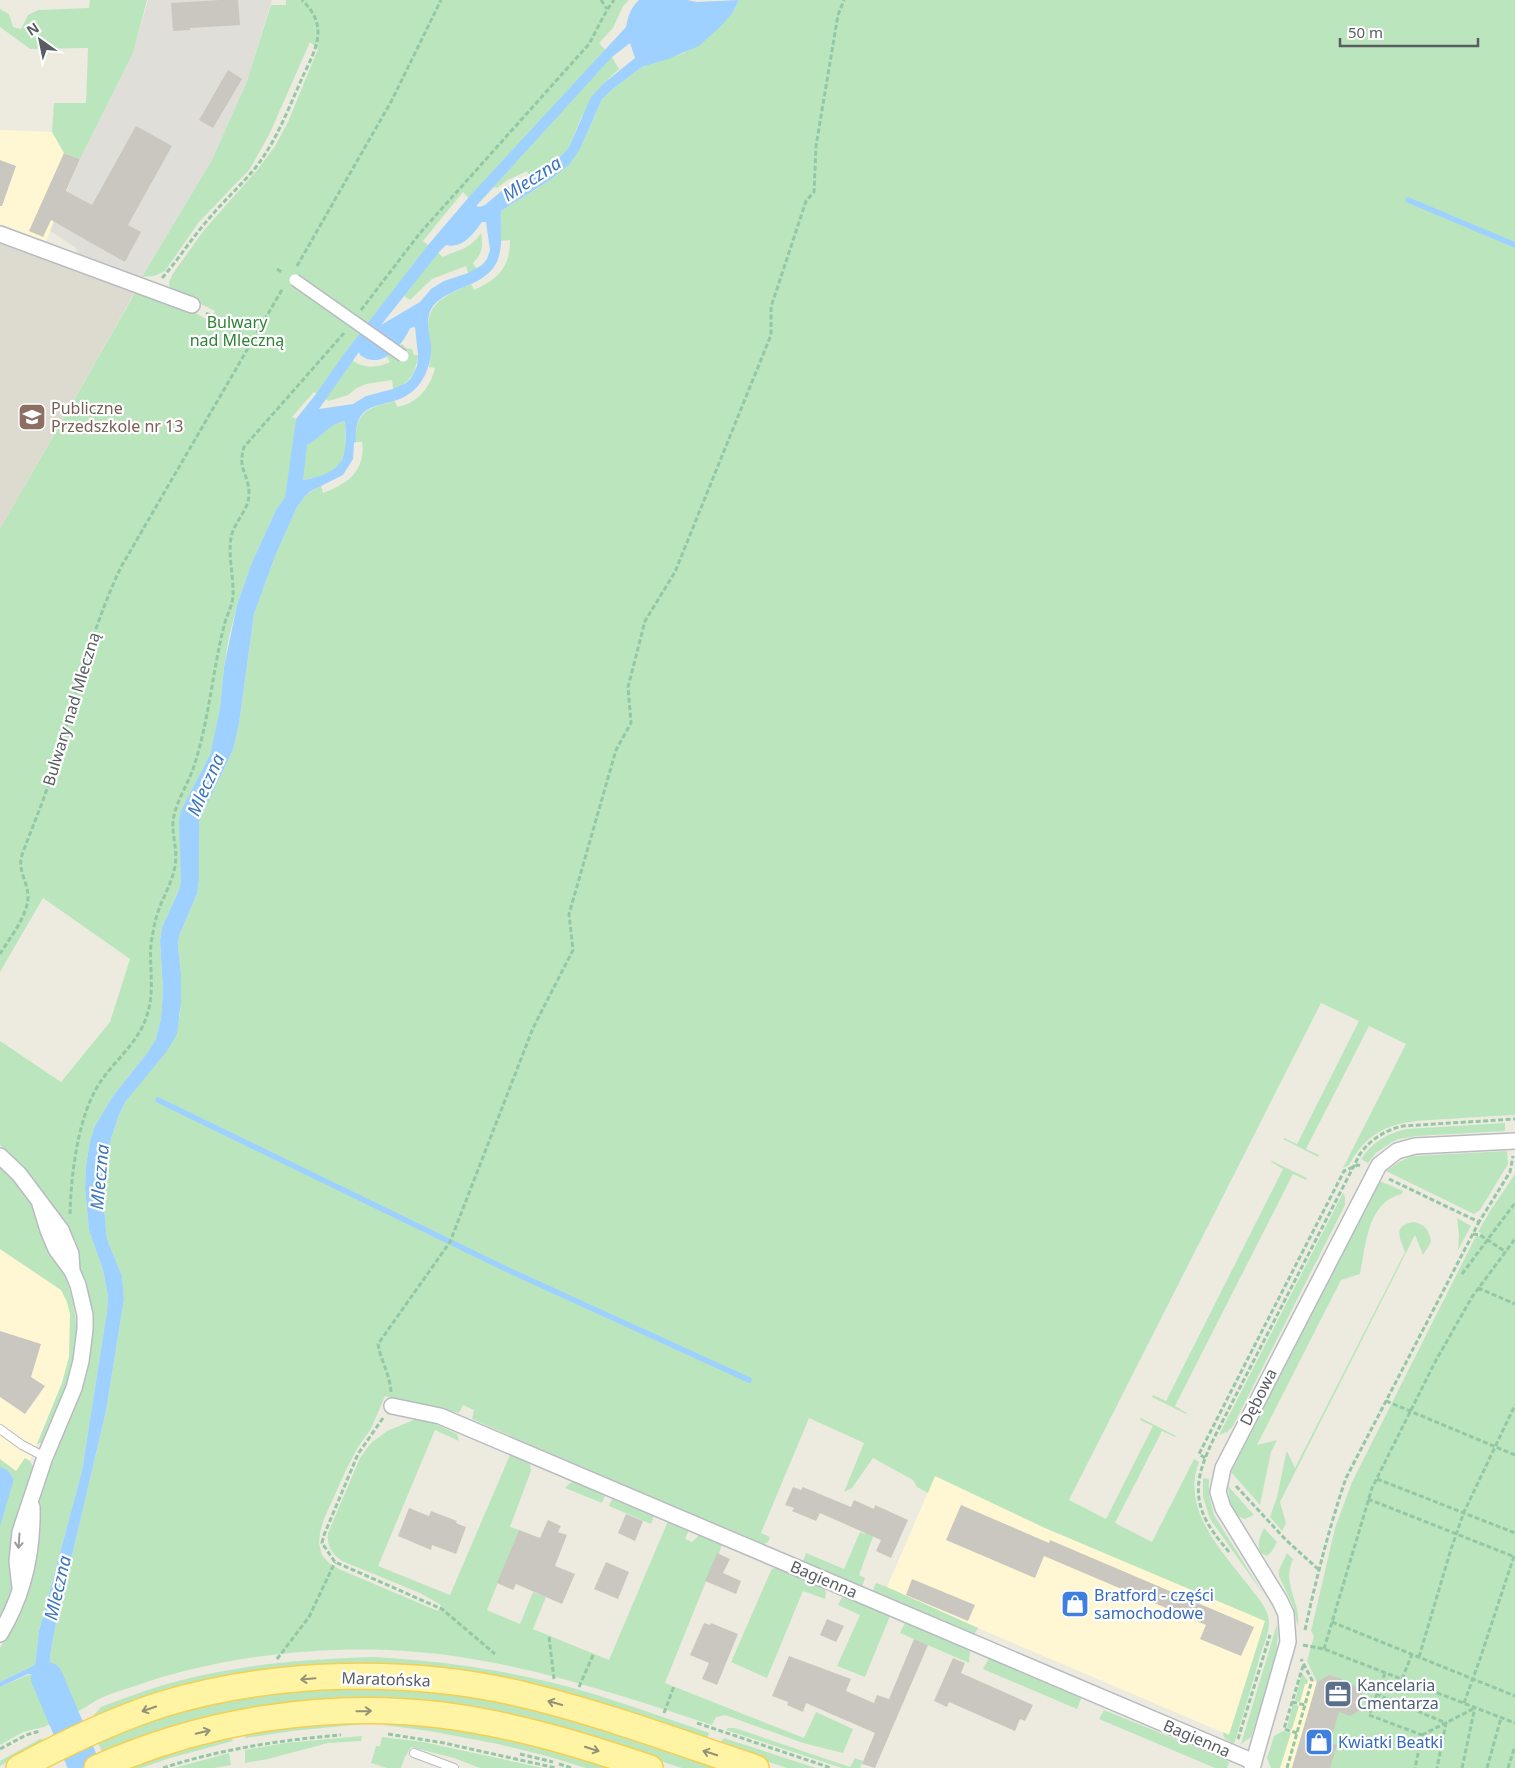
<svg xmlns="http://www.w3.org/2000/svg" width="1515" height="1768" font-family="'Noto Sans',sans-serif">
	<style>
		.commercial { fill: #fff7d3 }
		.industrial { fill: #e0ded8 }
		.education { fill: #dddacf }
		.green { fill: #bbe6bd }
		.water { fill: #9ed1ff; fill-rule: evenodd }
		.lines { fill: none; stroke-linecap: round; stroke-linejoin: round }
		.stream { stroke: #9ed1ff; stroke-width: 5.5 }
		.river { stroke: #9ed1ff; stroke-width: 32 }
		.building { fill: #cac7c0 }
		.service-casing { stroke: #b8bbc0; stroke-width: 10 }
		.minor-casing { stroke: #b8bbc0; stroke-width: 18 }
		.primary-casing { stroke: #f6ce50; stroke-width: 28 }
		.path { stroke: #94c7a5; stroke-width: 3; stroke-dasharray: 5 2.5; stroke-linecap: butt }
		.service { stroke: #fff; stroke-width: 8 }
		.minor { stroke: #fff; stroke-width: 15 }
		.primary { stroke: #fff4a3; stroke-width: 25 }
		.pedestrian-bridge-casing { stroke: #b8bbc0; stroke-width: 14; stroke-linecap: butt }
		.pedestrian-bridge { stroke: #fff; stroke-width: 11 }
		.oneway { stroke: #9b9ea1 }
		.oneway2 { stroke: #939279 }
		.labels { text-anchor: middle; stroke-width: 4.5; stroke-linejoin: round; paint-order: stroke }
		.park-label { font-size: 16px; fill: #308238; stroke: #fff }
		.education-label { font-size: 16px; fill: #785e54; stroke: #fff; text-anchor: start }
		.street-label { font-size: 16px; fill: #595d62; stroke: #fff }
		.shop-label { font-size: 16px; fill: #366cbe; stroke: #fff; text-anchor: start }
		.service-label { font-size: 16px; fill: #4e5e75; stroke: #fff; text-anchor: start }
		.water-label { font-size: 18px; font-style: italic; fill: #3b75be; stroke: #fff }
	</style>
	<rect width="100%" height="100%" fill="#edebe0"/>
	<path class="commercial" d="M0,130L52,132L84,150L46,241L0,224Z
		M0,1249L61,1290L67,1302L70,1314L71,1325L69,1357L62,1383L30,1461L0,1546Z
		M935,1476L1045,1528L1265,1621L1229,1735L985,1631L887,1587Z
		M1308,1681L1317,1682L1292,1768H1280L1305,1684H1307Z"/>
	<path class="industrial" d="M148,0H272L247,81L212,160L142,277L78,254L75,247L50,231L80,159L133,53Z"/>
	<path class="education" d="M0,243L135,292L0,529Z"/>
	<path class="green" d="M90,0H147L133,53L80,159L64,153L52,132L54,103H86L88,48L30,49L0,27V9L9,14L13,27L21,29L28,15L38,10L89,8Z
		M286,0H629L623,6L613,28L599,43L612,57L619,69L603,84L581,118L569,147L558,159L530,178L527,171L508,180L497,188L494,187L476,206L463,192L423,241L443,257C461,248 468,251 481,233C483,246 483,253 473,263L477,269L468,273L466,266L432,279L410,300L404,296L352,360C364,369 376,368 390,362L387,357L402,344L406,348L412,349L414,355H418C416,372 410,384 393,389L392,380L366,384L357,388L348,395L329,401L314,392L292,417L296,419L295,428L306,445C321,438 329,424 345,421V451L340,464L334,470L324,475L303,480L294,488L277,508L252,562L237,605L229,637L224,667L220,708L210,756L181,810V880L179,890L162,927L160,941L163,991L161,1018L156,1039L148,1052L113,1096L95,1126L90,1141L86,1166L85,1188L89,1230L103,1270L108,1296L107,1311L82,1471L39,1631L35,1665L0,1682V1648L7,1636L37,1506L50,1466L87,1368L92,1332L82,1278L74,1246L34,1179L25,1169L0,1145V1041L61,1082L110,1022L130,959L43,898L0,972V529L135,293L0,243V239L186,307L209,321L215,311L170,289L169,283L172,275L204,230L258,169L275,146L288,122L318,49L310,42L269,135L250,169L199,222L165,271L154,276L142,277L212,160L247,81L271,5H286Z
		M739,0H1515V1115C1493,1116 1472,1117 1450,1119C1405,1121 1373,1121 1349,1165L1343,1168L1406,1044L1369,1026L1306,1149L1319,1155L1318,1157L1283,1139L1284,1138L1297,1144L1359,1021L1321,1003L1069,1500L1106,1519L1153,1426L1140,1420L1141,1418L1176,1436L1175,1437L1162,1431L1115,1523L1152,1542L1194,1459L1199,1462C1180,1511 1225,1554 1252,1590C1259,1599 1269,1610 1269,1623C1269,1634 1263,1646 1260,1656C1252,1686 1243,1715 1234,1744L1224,1738L1223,1732L1229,1735L1265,1621L1045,1528L935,1476L928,1493L917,1487L913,1480L873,1458L852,1488L844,1492L864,1443L809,1418L761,1533L770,1537L768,1542L762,1545L472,1419L474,1410L463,1405L459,1413L385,1396L371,1429L358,1447L346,1470L324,1519L320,1533L319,1543L322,1555L329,1563L339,1569L438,1611L441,1605L420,1593L342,1561C332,1554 326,1545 328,1533L360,1458L371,1443L387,1431L416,1419H425L457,1434L459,1441L435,1430L378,1566L450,1595L510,1455L530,1464L531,1471L510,1527L519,1530L487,1610L520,1624L533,1592L546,1597L533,1629L609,1660L668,1521L689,1530L685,1539L692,1542L699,1535L722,1544L719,1554H717L665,1683L804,1738L816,1712L853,1729L843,1753L803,1743L725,1715L716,1717L712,1725C629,1698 546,1670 460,1657C357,1640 227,1652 129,1688C118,1691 107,1695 97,1700C88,1705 80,1711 71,1715C62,1701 51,1685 50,1668C49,1655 53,1641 55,1628L106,1411L124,1299L122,1276L107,1239L104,1209L106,1176L111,1139L119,1115L126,1101L146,1075L180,1016L181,974L178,946L179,936L197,894L199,880V820L233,750L239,724L254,614L276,554L297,507L306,495L321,485L323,493C347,484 366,471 362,442H356C355,411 368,408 395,401L397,407C418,403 430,388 435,368L429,367C432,354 429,344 428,332C426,301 448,295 471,284L474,290C498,279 510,268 510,240L501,241V211L547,182L580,149L602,99L614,88L642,67L684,53L713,33L733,12Z
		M1505,1123V1131L1416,1136L1399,1139L1392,1142L1376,1153L1368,1163L1361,1159C1372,1142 1388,1133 1407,1129Z
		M1507,1151L1508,1164L1480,1210L1474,1214L1386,1171L1399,1162L1413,1156Z
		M1272,1161L1307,1178L1306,1180L1293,1174L1175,1406L1187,1413L1186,1414L1152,1397L1153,1395L1166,1401L1283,1169L1271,1162Z
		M0,1166C25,1188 37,1212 51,1242C68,1279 81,1314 75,1356C71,1384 54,1415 44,1442L37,1444L62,1383L69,1357L70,1314L67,1302L61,1290L0,1249Z
		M1515,1174V1768H1292L1317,1682L1307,1661L1314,1636L1311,1631L1335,1528L1352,1482L1476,1236H1479L1481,1233L1478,1232L1490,1211Z
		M1380,1181L1403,1191L1402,1194C1367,1202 1366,1245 1360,1274L1341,1280L1257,1445L1277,1440L1271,1452L1260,1505L1231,1472Z
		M1343,1193L1345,1197V1205L1233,1426L1227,1432L1219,1435Z
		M1457,1218L1471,1226L1458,1250L1459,1235Z
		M1413,1222C1424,1223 1430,1231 1431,1242L1423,1255L1415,1235L1280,1502L1286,1523L1282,1531L1270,1517L1277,1497L1286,1454L1287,1451L1295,1468L1405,1252C1400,1238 1392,1226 1413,1222Z
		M25,1458L30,1461L34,1468L11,1591L0,1620V1459L16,1471Z
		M1203,1478L1209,1479V1495L1214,1515L1264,1595L1210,1519L1203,1497Z
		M574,1482L605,1496L602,1503L565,1488L570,1483Z
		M1228,1486L1254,1515L1245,1519C1232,1516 1229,1498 1228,1486Z
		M612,1499L654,1516L651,1524L609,1506Z
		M1264,1528L1277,1542L1272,1551L1267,1556L1261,1553C1256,1544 1260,1537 1264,1528Z
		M867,1531L874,1534L859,1575L865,1578L862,1587L803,1561L806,1553L844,1569L860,1532L865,1534Z
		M1287,1553L1293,1559C1290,1567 1288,1575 1290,1584C1293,1599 1300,1611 1298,1627L1293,1606L1279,1576V1570Z
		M776,1567L824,1587L826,1593L825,1599L803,1591L767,1678L731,1662L769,1575L772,1569Z
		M876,1583L887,1587L978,1628L974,1635L873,1591Z
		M843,1595L890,1616L865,1677L837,1666L860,1615L838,1605Z
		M905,1623L970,1651L969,1663L900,1633Z
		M1277,1624C1282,1654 1260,1707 1251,1737L1241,1744Z
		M373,1657C427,1660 479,1666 532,1678C590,1690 647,1712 704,1731L709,1733L708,1738L706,1739L411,1668L89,1721L101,1707L109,1704C132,1695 155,1687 178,1681C242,1664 308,1659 373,1657Z
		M989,1658L1080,1697L1081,1699L1077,1709L983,1669Z
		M33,1673L38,1674C46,1690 52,1705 55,1722L44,1727L23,1732L0,1745V1687Z
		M1302,1673L1308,1681L1307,1684H1305L1300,1702L1295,1701Z
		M324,1688H407L486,1697L573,1719L725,1768H682L563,1730L434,1705L103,1754L97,1741L154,1718L233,1698Z
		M1293,1704L1299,1706L1292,1729L1287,1728Z
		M1104,1710L1222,1758L1229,1762L1227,1768H1215L1099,1719Z
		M368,1721L363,1724L292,1731L245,1738L246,1733L285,1727Z
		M385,1722C419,1725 453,1728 487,1735C531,1743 574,1756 617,1768H586L547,1756L498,1744L429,1731L384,1725Z
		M728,1728H735L850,1767L855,1758L863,1761L860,1767L862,1768H842L726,1730Z
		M1283,1731L1291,1733L1280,1768H1271L1267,1758L1274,1736Z
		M230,1736L233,1741L170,1758L141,1768H126L167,1753Z
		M362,1736L361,1741L328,1743L268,1759L245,1763V1750L285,1743Z
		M382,1737L423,1742L543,1768H480L454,1758L411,1747L405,1757L401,1768H387L371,1763L376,1746H380Z
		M724,1738L816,1768H787L723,1747L721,1741Z
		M40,1739L48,1740L0,1766V1761Z
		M229,1753L231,1765L214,1768H174Z"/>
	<path class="water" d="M639,0H687L697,2L739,0L733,12L722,25L699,46L668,59L642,67L614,88L602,99L580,149L569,165L547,182L501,211C500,226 503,242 499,256C490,291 437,285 429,315C426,325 430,336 431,345C432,361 426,379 414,390C389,413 354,393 356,442L354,443L353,459L343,475L311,491L306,495L297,507L276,554L254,614L239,724L233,750L199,821V880L197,894L179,936L178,946L181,974V1002L177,1034L167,1051L126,1101L119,1115L111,1139L106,1176L104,1209L107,1239L122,1276L124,1299L106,1411L55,1628C53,1641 49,1655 50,1668C51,1685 62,1701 71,1715L55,1722L52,1706L38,1674H28L0,1687V1682L35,1665L39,1631L82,1471L107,1311L108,1296L103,1270L89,1230L85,1188L86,1166L90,1141L95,1126L113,1096L148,1052L156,1039L161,1018L163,991L160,941L162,927L179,890L181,880L179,821L181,810L210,755L220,708L224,667L237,605L252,562L277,508L285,498L296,419L316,394L344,354L428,245L469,197L626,27C628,16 631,7 639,0ZM630,43L635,58L603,84L591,97L569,147L558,159L530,177L505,188L485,205L480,207L476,206L612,57ZM482,222H486L490,250L487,259L482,265L468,273L444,281L431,289L420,302L381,325L439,252L446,245C463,249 473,234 482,222ZM415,327L418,355L417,366L411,378L406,383L393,389L366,396L353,404L319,409L359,352L360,355C382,371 402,346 410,328ZM345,421C347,460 345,472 303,480L307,445C321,438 329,424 345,421Z
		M0,1467L7,1470L14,1479L0,1526Z"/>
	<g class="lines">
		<path class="stream" d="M1408,200L1515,245
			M158,1100L506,1269L749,1380"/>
		<path class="river" d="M47,1678L85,1768"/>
	</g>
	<path class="building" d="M220,0H238L240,25L190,28V30L173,31L171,3Z
		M228,70L242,79L213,128L199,120Z
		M136,126L172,146L128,225L141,232L125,262L51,220L43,237L29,231L64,153L80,159L66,191L92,205Z
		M0,160L16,166L2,206H0Z
		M0,1331L41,1344L31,1377L45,1386L25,1414L0,1397Z
		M793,1487L801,1490L803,1487L851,1507L854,1500L874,1509L875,1505L908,1520L891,1558L876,1551L881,1540L820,1513L816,1521L792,1511L794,1508L785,1505Z
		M961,1505L1049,1543L1050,1540L1254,1627L1241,1656L1200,1639L1206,1625L1044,1556L1035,1578L946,1540Z
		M409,1508L429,1516L431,1511L457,1521L456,1523L466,1527L456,1554L432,1545L431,1550L398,1536Z
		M626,1514L643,1521L635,1541L618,1533Z
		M548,1520L561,1526L558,1532L567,1535L555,1566L575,1574L562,1604L516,1584L513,1590L497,1583L519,1530L540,1538Z
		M717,1553L730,1559L723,1573L741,1581L736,1594L705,1581Z
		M606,1562L629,1572L618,1599L594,1589Z
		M912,1579L975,1605L968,1621L906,1595Z
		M827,1619L844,1626L836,1642L820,1635Z
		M704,1623L710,1625L711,1623L738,1634L717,1685L702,1679L709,1663L690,1655Z
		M914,1639L928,1645L875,1768L862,1764L875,1733L806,1703L803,1712L787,1705L788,1702L772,1696L789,1656L851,1679L846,1691L874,1703L877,1695L889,1699Z
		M953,1658L965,1663L961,1673L1033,1705L1025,1721L1020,1719L1015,1731L949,1702L947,1707L934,1701Z
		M1329,1675L1342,1679V1682L1359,1687L1363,1696L1359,1711L1350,1716L1339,1712L1330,1743L1337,1745L1330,1768H1292L1317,1682Z"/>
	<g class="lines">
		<defs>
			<path id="service" d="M0,1429L22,1445L45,1457
				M414,1753L454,1768"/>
			<path id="minor" d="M0,234L192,305
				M0,1156L19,1174L61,1230L71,1254L72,1271
				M392,1406L440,1416L1254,1762
				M20,1588L17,1561L20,1532L45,1457L74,1388L81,1361L85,1329V1315L78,1285L72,1271L56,1249L48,1230L40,1204
				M0,1634C23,1596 33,1551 32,1507
				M1252,1768L1288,1642L1286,1614L1280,1601L1223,1508L1218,1492L1223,1468L1379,1165L1397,1151L1415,1146L1515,1141"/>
			<path id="primary" d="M19,1768C65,1743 113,1720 163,1704C276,1670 414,1667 529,1696C606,1715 681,1743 756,1768
				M97,1768C204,1720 326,1701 441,1715C513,1724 582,1745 650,1768"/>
		</defs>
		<use href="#service" class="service-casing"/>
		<use href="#minor" class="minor-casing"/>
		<use href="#primary" class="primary-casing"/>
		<path class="path" d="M601,0L607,9
			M297,266L392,100L441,0
			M277,269L283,273
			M162,278C178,260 191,239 207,221C222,202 241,186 256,167C277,140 289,107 303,76C309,63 318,47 318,33C318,19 312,10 302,0
			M361,310L420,233L589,44C597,30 604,13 614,0
			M206,313L241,331
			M0,954C10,937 28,916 28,896C28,883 17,869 22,855C32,827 44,801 52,773C74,704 90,632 121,567L283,288
			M1389,1179L1479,1222L1510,1172L1513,1156
			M70,1214C71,1174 78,1114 101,1081C116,1059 139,1042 147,1015C155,992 149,968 151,943C153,934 154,924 157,915C162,898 172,884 175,866C178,851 172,836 173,822C175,803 187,786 193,769C209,722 212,673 224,626C226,616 233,605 233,595C234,576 226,548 233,531C238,518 249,508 249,494C249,473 237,471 244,447L344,333
			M1473,1234L1480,1235L1506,1252
			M1462,1274L1515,1203
			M1478,1288L1515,1304
			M391,1392C390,1375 381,1361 378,1344L450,1242L533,1028L573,950L569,914L616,750L631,723L628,687L645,621L675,572L771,335V307L806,201L814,192L816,146L838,15L844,0
			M1386,1401L1515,1455
			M383,1418L358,1454L324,1535L322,1543L335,1562L442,1609L495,1654
			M1205,1458L1199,1454L1344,1171L1358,1165L1361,1166
			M1377,1479L1515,1533
			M1236,1486L1286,1540L1318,1569
			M1368,1499L1515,1557
			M1229,1552C1221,1542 1212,1532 1206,1520C1190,1489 1202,1463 1216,1434L1360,1154C1371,1139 1385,1130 1403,1126L1515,1119
			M1332,1622L1515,1696
			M1305,1630C1316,1579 1329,1528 1346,1478L1479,1222
			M549,1637L554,1679
			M1303,1645L1324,1649L1515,1723
			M1324,1649L1372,1488L1435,1362L1472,1297L1515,1239
			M1419,1657L1451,1549L1464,1512L1515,1405
			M277,1659L309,1617L335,1562
			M1385,1673L1369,1715L1422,1735L1415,1768
			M1402,1679L1412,1654
			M579,1687L594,1653
			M1376,1694L1446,1723L1437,1768
			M1292,1702L1305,1705
			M1464,1703L1480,1659L1514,1556
			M664,1713L674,1686
			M697,1723L831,1768
			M1297,1733L1284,1729L1303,1666
			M388,1734L444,1743L556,1768
			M1422,1735L1475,1708
			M1238,1739L1270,1635
			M0,1749L26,1735L40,1731
			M520,1754L553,1762
			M559,1764L572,1768
			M163,1768C221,1749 281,1740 341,1735
			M1287,1768L1312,1680L1301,1659
			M1462,1768L1475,1707
			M1487,1768L1501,1718
			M1508,1768L1515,1746"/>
		<use href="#service" class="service"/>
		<use href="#minor" class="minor"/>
		<use href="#primary" class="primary"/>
		<defs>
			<path id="pedestrian-bridge" d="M295,280L403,356"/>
		</defs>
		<use href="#pedestrian-bridge" class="pedestrian-bridge-casing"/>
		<use href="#pedestrian-bridge" class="pedestrian-bridge"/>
	</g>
	<defs><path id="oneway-shaft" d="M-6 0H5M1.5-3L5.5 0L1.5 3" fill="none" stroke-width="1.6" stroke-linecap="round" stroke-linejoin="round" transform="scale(1.25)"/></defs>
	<use class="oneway" href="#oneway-shaft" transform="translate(19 1541) rotate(94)"/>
	<g class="oneway2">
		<use href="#oneway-shaft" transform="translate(308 1679) rotate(175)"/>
		<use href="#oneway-shaft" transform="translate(555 1703) rotate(-164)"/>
		<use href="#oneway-shaft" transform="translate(149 1709) rotate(161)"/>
		<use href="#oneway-shaft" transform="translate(364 1711) rotate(-1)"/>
		<use href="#oneway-shaft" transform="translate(203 1732) rotate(-14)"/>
		<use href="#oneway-shaft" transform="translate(592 1749) rotate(18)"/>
		<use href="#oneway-shaft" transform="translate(710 1753) rotate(-162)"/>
	</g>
	<defs>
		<symbol id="school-square" viewBox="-11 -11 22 22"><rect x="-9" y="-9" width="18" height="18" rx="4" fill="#8d6e63" stroke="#fff"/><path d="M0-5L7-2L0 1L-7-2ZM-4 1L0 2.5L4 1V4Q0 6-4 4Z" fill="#fff"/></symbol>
		<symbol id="shop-square" viewBox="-11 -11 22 22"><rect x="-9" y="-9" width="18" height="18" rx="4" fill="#3f7fe0" stroke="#fff"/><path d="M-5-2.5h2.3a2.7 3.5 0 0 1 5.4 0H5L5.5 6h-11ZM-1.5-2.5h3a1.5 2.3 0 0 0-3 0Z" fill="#fff"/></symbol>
		<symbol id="office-square" viewBox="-11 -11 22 22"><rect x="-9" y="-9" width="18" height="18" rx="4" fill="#5c6f8a" stroke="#fff"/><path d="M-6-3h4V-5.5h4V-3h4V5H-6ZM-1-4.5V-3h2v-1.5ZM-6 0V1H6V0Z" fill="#fff"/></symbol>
	</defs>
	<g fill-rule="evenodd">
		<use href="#school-square" x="16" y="401" width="32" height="32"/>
		<use href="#shop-square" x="1059" y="1588" width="32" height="32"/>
		<use href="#office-square" x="1322" y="1678" width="32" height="32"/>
		<use href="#shop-square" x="1303" y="1726" width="32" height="32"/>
	</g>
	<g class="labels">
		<g class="park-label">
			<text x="237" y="328">Bulwary<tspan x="237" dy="18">nad Mleczną</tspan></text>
		</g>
		<g class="education-label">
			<text x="51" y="414">Publiczne<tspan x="51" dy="18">Przedszkole nr 13</tspan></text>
		</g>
		<g class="street-label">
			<text transform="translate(71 709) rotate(-73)" y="6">Bulwary nad Mleczną</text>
			<text transform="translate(1258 1397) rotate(-63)" y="6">Dębowa</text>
			<text transform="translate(824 1579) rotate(23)" y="6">Bagienna</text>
			<text transform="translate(386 1679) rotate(2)" y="6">Maratońska</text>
			<text transform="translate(1197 1738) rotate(23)" y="6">Bagienna</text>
		</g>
		<g class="shop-label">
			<text x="1094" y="1601">Bratford - części<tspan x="1094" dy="18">samochodowe</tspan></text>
			<text x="1338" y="1748">Kwiatki Beatki</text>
		</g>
		<g class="service-label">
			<text x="1357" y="1691">Kancelaria<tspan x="1357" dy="18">Cmentarza</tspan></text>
		</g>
		<g class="water-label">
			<text transform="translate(532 179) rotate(-33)" y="6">Mleczna</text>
			<text transform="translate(206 785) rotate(-66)" y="6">Mleczna</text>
			<text transform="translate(100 1177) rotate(-85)" y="6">Mleczna</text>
			<text transform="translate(58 1588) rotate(-77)" y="6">Mleczna</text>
		</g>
	</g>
	<g transform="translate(40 40) rotate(327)" stroke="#ffffff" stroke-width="4" paint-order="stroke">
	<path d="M0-4L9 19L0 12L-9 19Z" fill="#595d62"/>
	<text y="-8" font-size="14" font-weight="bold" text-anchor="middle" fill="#595d62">N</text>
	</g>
	<path d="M1340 38v8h138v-8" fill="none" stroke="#595d62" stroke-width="2.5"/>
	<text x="1348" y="38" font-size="15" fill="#595d62" stroke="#ffffff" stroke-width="4" paint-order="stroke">50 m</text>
</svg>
